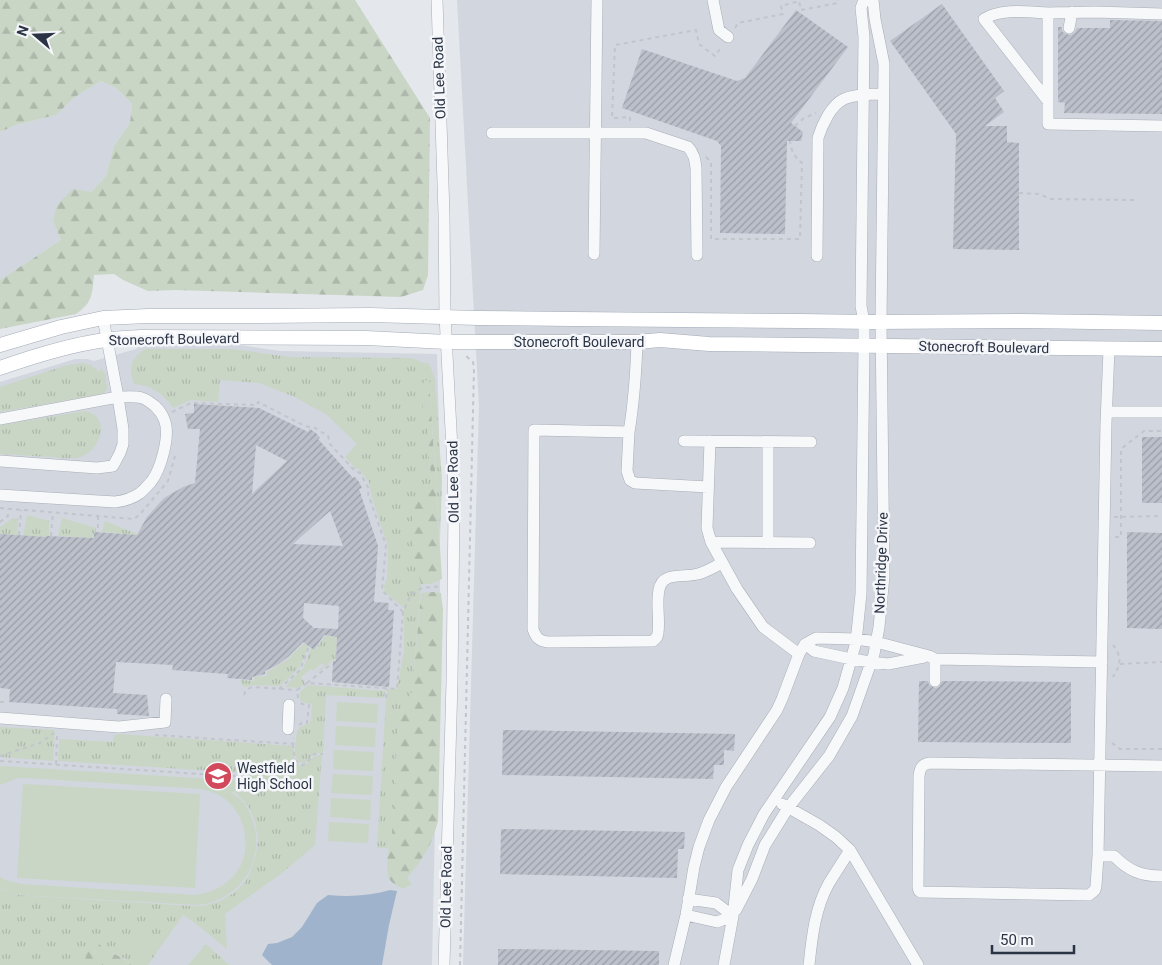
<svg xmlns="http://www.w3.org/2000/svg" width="1162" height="965" font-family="Roboto,sans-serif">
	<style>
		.built { fill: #d2d6de }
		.grass { fill: url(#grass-tufts) }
		.forest { fill: url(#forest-firs) }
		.pitch { fill: #c9d6c5 }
		.water { fill: #9fb4cc }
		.building { fill: url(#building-hatch); fill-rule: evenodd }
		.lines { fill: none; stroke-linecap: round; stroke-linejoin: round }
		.minor-casing { stroke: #a9aeb7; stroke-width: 12 }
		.major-casing { stroke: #a3abb8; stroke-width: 15 }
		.path { stroke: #c2c5cb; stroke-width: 2; stroke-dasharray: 4 4; stroke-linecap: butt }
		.minor { stroke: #f7f8fa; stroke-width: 11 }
		.major { stroke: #fff; stroke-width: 14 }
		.labels { text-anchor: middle; stroke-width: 5; stroke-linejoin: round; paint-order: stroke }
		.street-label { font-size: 14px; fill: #2b3445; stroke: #f4f6f9 }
		.poi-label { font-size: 14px; fill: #2b3445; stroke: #f4f6f9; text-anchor: start }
	</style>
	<defs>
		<pattern id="grass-tufts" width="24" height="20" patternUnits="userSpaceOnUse" patternTransform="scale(1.25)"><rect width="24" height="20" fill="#c9d6c5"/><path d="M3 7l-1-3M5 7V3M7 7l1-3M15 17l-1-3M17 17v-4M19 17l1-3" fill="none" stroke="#adb8ab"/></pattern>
		<pattern id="forest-firs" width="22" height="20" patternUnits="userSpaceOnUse" patternTransform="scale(1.25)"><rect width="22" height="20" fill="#c9d6c5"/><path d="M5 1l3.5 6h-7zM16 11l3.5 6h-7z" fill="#adb8ab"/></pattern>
		<pattern id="building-hatch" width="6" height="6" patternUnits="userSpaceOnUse" patternTransform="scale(1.25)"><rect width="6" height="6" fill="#bbc0ca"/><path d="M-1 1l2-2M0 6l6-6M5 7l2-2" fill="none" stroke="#989da6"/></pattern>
	</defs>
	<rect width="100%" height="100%" fill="#e4e7ec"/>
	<path class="built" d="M457,0H1162V965H463L479,406Z
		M101,81L116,88L132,104L130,123L114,146L106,176L91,192L53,221L61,240L0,280V132L16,125L56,115L75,97Z
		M147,343L233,344L280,351L437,354L439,427L440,587L432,965H0V382L75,359H87L94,361L136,349L139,346Z"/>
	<path class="grass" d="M146,349H232L289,357L410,358C417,359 422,364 428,363L431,368L434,378H435L442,481L440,539L429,378L423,409L427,418L430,466L432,482L414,544V559L421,584L412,692L403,705L398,730L392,833L388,848H377L386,700L388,689H397L404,650V608L385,592L384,586L387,579L388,546L372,498L369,482L359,469L355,468L345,457L357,444L327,415L295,397L259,383L220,380L218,402L191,400L173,408C164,394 151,385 134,384C128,368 131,357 146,349Z
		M82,363L91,365L99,372L101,370L99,367L101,368L106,375V384H107C108,389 105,392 102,394L0,412V387L64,366Z
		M85,411C113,416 100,453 78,458C69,459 60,458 51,457C34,456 17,455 0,454V425Z
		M27,515L49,521V536H47L46,537L23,536Z
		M13,518L18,519L17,535L0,534V527Z
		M62,518L96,528V532H94L93,538L58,536Z
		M105,521L137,534V535L102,532Z
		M325,636L337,637L336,661L331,660L327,666L315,673L325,666L322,663L313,671L311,669L301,677L305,683L299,688L285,687L304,667L311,648L315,650Z
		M304,643L308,646C301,668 296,672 279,686L253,685L247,687L242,686L240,680L254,681V677L267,676V672L287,660Z
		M308,685L385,691L384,698L326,695L323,753C310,752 313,756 305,763C290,763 296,743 297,732C299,726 303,725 309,724L311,720L312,704L302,702L300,698V692Z
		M0,727L55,730L53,761L0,757Z
		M119,734L292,746L294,747V760L299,765L304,766C311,762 312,754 322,755L315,845L282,873L225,914L227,949L195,923L183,915L148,965H132L126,959L103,949L85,963L84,965H0V890L18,895L191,906H203L220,901L234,893L245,882L250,873L256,855L258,840L255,821L248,806L235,792H246L247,773L58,761L59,739L113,742L114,735Z
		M206,944L229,965H188Z"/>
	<path class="forest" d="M0,0H355L430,118L428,275L423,290L401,297L175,290L148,291L123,280L114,274L94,275C92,294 93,302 76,314L0,329V280L61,240L53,221L57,205L73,189L91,192L106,176L114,146L130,123L132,104L116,88L101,81L75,97L56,115L16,125L0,132Z
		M429,378L442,579L431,584H421L414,559L413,528L414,501L432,482L430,466L427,418L423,409L421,395L423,383Z
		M434,592L441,593L443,611L438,821C431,847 424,857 407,878L412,884L403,889C399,886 393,884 390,880C384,871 389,844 392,833L398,730L403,705L412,692L421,593Z
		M99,944C108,954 122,955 132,965H84L88,945Z"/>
	<path class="pitch" d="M337,702L378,704L377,723L336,721Z
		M336,726L376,728L375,747L335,745Z
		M334,750L374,752L373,771L333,769Z
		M0,766L245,781V791L231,792C237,797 244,801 247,808C271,850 246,901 197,905L21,895C14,894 7,892 0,889V877L5,880L22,884L194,895C232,891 255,860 242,823C238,812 231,802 221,796C215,792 208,791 202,789L26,778H18L0,785Z
		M333,774L373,776L372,795L331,793Z
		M23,784L200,794L195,888L17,878Z
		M331,798L371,800L370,820L330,817Z
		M329,822L369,824L368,843L328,841Z
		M167,931L169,937L163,938L138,961C131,952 129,944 130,932L162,935V933Z"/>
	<path class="water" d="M390,890L397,891L389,925L382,965H272L262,955L268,944L277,943L292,937L302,927L317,903L328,895C349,897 369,896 390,890Z"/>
	<path class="building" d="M942,4L1004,91L995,98L1004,112L985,126H1007V142L1019,143V250L953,249L956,134L890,41Z
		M796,10L848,47L791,123L803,132L801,141H787L785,234L720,233L721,146L717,141L622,108L642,49L737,81L745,78Z
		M1110,20L1162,21V114L1064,113L1065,103L1058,102V27H1062V31L1065,34L1071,35L1075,32L1077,28H1110Z
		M194,404L259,408L308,432L310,429L316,433L320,438L318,439L353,478L355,477L359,482L362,488L359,489L378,546L374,602L389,603L388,610H394L389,687L332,682L333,661H336L337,637L324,635L314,650L303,642L288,657L279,664L265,671V674L252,677V680L227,678L228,674L172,670L173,665L116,662L113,693L147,695L149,716L117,714V709L9,702L10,689L0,688V534L46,537V536L94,538V532L137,535L147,517L164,498L183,487L195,483L200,429H188L185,414L194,413ZM256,445L287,461L252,494ZM330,511L343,546L293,544ZM304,603L339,606L338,629L314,628L303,618Z
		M1142,437H1162V503H1142Z
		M1127,532L1162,533V629L1127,628Z
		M919,681H928L929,685L935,688L939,687L942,681L1071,682V743L918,742Z
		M503,730L735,734L734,751L724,750V765H714L713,779L502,775Z
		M501,829L685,832L684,849H678L677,878L500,874Z
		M498,949L659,951V965H498Z"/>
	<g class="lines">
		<defs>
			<path id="minor" d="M437,0L444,214L445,316L453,468L454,510L452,682L444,965
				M713,0L719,30L728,37
				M1162,14L1095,12L1048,13V124L1162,126
				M1069,28L1072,12
				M1048,101L984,19C1001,8 1028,12 1048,13
				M492,133H646L688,147C694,153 695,160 696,168L697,255
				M594,254L597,0
				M817,256L818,138C822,125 831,105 844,99C856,94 871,94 883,94
				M1109,349L1106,423L1098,856H1114C1129,871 1141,876 1162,876
				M1107,412H1162
				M0,419L118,397C126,397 135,396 142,398C146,399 151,403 155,406C158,409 162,414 164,419C171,434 161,469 151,482C148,485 144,490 140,493C133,498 123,501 115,502L0,495
				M629,432C634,402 636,372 637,342
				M684,441L811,442
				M710,441L707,528L711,542L737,589L763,627L799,654
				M0,461L97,468L113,466L120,453L123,444V429L118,397L103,318
				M708,487L635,483L630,480L627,471L629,432L534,430L533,629C536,638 539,641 548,642L653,641L657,637L658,633C660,619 656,604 659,590C662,571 683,578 698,574C706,572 714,567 722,563
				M711,542L810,543
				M768,543V442
				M805,644L814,651L851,659L871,662L888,664L924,657
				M935,659V681
				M0,718L119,727L165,722L166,699
				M288,729L289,705
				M782,804L819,825L836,837L850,850L918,965
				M1098,856L1096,886L1095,890L1089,895L921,892L919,891L918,887L919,776C920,768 922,764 930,763L1162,766
				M688,899L716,903L733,916
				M736,910L752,879L765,845L788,808L829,756L852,716L874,654L879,627L884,576L881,322L884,64L875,19L873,0
				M686,915L717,922L733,916
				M674,965L686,915L694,867L699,847L709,820L726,787L777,710L782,699L799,654L805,644L816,638L857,639L876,642L929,656L935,659L1102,662
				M724,965L733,916L738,870L748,845L764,814L830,717L843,688L856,642L861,594L864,346V322L861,306L864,37L861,8L864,0
				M809,965C812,937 815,908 829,883C836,872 843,861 850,850"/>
			<path id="major" d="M0,345L61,327L103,318L148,316H259L370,315L478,318L572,319L800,321L873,322L1024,321L1162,323
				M0,368C34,356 69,345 105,340C117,338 129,338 140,337L366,338L447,342H637L660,340L709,344L1162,349"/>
		</defs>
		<use href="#minor" class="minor-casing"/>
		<use href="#major" class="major-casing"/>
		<path class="path" d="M735,28L738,23L783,14L781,6L799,1L801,10L838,3V0
			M630,121V117L612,118L615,45L696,30L699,44L715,56L722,46
			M795,126L804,118L816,113
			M706,157L711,162V239H800L802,163C794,157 791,150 790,141
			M1019,193L1039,194L1051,199L1135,200
			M172,412L191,403L257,405L258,402L305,426L315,428L328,436L330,444L354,470L360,473L369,489L368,494L386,545L382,590L403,612
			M0,508L134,519L141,513L168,481L175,456
			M98,516V532
			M1114,517L1162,516
			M0,522L8,516V509
			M19,535L21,510
			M51,536L53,513
			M1115,537H1121V449L1144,431H1162
			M1113,645C1122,656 1121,665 1113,677
			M1120,664L1162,662
			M307,683L329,666
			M279,689L300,670L309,646
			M244,695L246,690L252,687L297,690
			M298,698L297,690L307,683L397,689L403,612L411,594L422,588L442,586
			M386,698L387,689
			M0,702H6
			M299,725L303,722L307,723L309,705L302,704L300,702
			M155,735L293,744L294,738
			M1112,743L1120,749H1162
			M293,744L295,760L302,765L306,764L314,754H323
			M0,756L40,743L54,733
			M0,761L247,777
			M56,764L57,736L58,734
			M460,965L474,368L473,362L466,356V353"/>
		<use href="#minor" class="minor"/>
		<use href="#major" class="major"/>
	</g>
	<defs>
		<symbol id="school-disc" viewBox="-11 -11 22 22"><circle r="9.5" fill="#d1495b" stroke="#f4f6f9"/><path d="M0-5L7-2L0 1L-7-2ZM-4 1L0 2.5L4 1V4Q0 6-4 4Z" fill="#fff"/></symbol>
	</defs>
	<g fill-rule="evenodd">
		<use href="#school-disc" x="202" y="760" width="32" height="32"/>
	</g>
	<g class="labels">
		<g class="street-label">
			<text transform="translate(439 78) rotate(-92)" y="5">Old Lee Road</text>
			<text transform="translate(174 339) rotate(-1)" y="5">Stonecroft Boulevard</text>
			<text x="579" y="347">Stonecroft Boulevard</text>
			<text transform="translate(984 347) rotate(1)" y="5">Stonecroft Boulevard</text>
			<text transform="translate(453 482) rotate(-91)" y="5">Old Lee Road</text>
			<text transform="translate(881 563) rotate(-88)" y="5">Northridge Drive</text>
			<text transform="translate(446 887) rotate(-89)" y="5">Old Lee Road</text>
		</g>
		<g class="poi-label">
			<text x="237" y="773">Westfield<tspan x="237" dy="16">High School</tspan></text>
		</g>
	</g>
	<g transform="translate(35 35) rotate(289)" stroke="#f4f6f9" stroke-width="4" paint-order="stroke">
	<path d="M0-4L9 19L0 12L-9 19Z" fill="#2b3445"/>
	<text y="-8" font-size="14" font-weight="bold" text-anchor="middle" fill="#2b3445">N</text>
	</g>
	<path d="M992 945v8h82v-8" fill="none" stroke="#2b3445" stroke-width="2.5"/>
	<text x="1000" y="945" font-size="15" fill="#2b3445" stroke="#f4f6f9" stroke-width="4" paint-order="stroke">50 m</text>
</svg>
